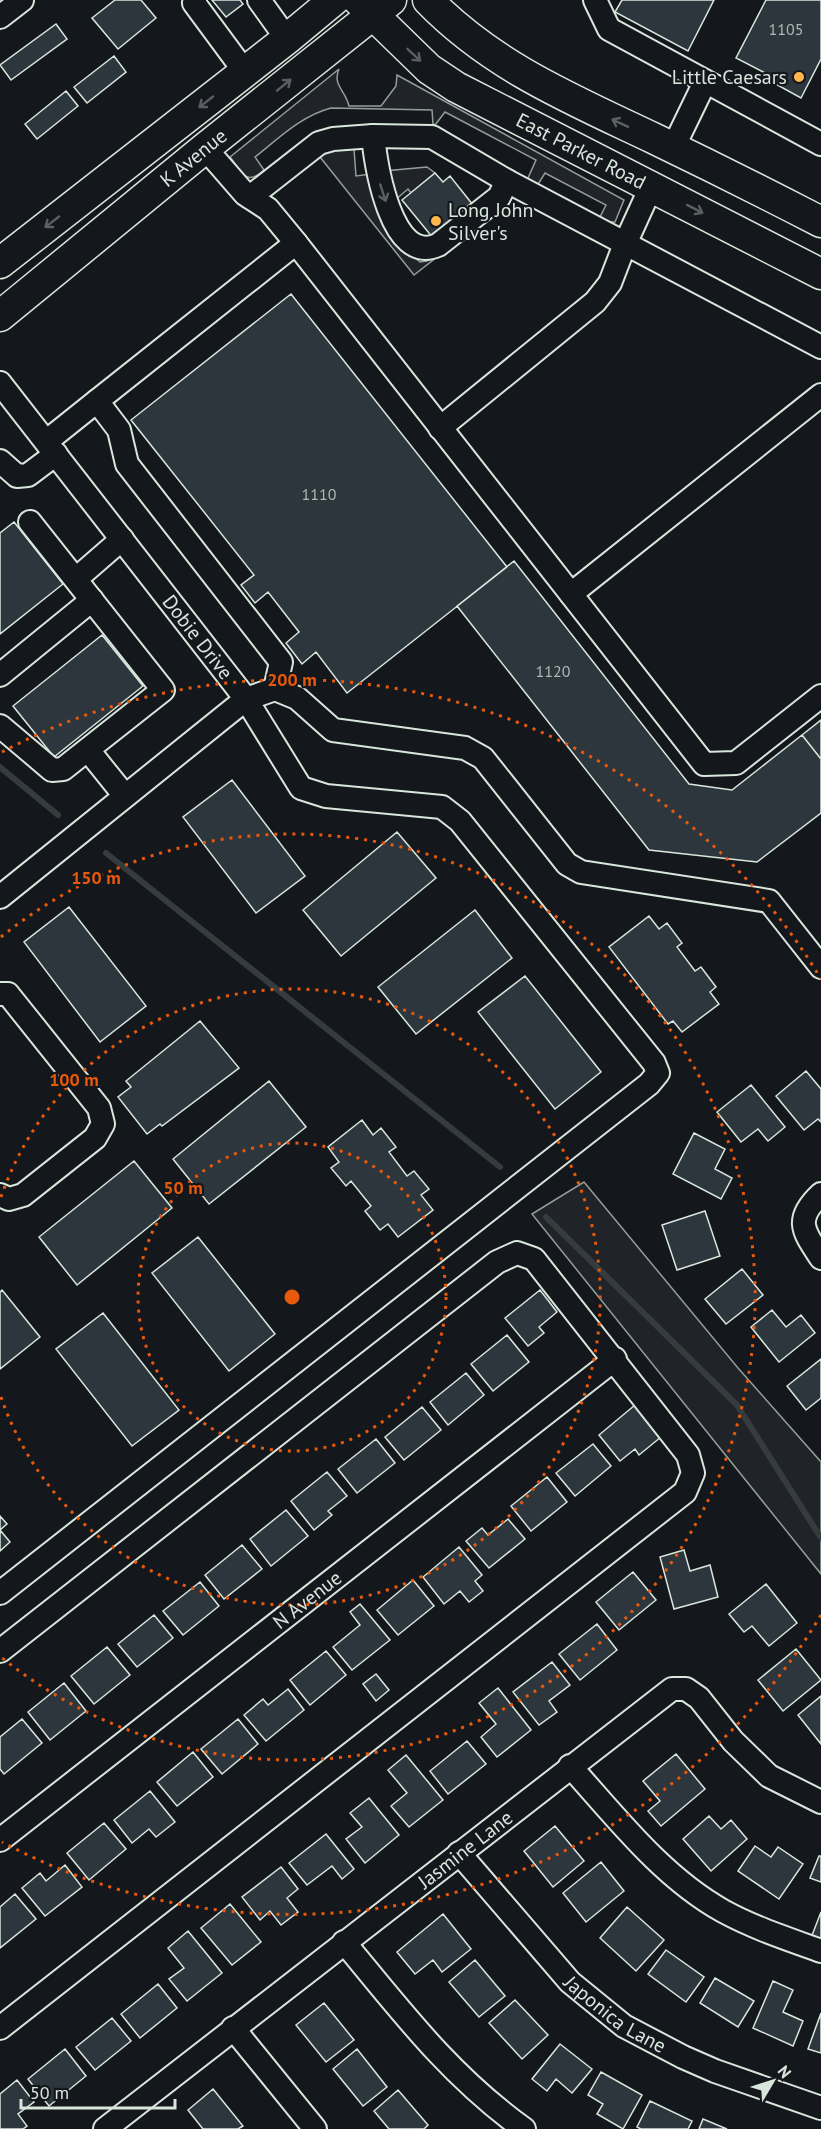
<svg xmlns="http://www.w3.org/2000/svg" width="821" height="2129" font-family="'PT Sans',sans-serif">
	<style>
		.green { fill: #202428; stroke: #939e99; stroke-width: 1.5 }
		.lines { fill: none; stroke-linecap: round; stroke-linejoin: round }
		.stream { stroke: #363b3e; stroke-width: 6 }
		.building { fill: #2c363c; stroke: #d8e6dc; stroke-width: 1.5 }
		.minor-casing { stroke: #d8e6dc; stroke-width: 26 }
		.major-casing { stroke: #d8e6dc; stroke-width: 33 }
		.minor { stroke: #14181c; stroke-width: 22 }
		.major { stroke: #14181c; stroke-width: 30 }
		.oneway { stroke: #59605f }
		.ring { fill: none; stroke: #e8590c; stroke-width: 3; stroke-dasharray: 3 6 }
		.poi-dot { fill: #ffb74d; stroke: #14181c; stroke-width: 2 }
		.labels { text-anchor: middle; stroke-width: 4.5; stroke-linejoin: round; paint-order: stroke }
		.number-label { font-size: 16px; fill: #adbab4 }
		.poi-label { font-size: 20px; fill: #d8e6dc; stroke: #14181c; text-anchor: end }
		.street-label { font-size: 20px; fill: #d8e6dc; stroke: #14181c }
		.centre { fill: #e8590c; stroke: #14181c; stroke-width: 3 }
		.ring-label { font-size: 18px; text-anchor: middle; font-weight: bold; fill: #e8590c; stroke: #14181c; stroke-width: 4.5; stroke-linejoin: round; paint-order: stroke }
	</style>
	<rect width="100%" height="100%" fill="#14181c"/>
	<path class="green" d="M339,69C332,85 346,91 349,106H381L396,86L397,75L624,200L615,222H601L599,219L606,205L545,173L537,186L529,181L528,178L536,160L445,112L435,125L433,124L432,110L331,108C301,116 279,138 255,157L264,170C246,187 242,172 230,157Z
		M354,149L356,176L371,174L387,223L415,258L420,262L427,261L493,209L492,214L414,275L320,157L327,150Z
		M427,167L435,173L411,193L408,189L395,200L384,171Z
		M584,1182L738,1368L821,1462V1574L532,1214Z"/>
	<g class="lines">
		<path class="stream" d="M0,767L58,815
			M106,853L500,1167
			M546,1217L737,1405L821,1538"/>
	</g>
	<path class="building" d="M115,0H141L156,18L118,49L92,18Z
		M212,0H240L243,4L226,17Z
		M622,0H714L688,51L615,12Z
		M766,0H821V59L801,98L772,82L775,78L736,58Z
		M56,24L67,39L11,80L0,65Z
		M114,56L126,72L87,103L74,87Z
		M66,91L78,106L37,139L25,124Z
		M435,173L443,182L450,176L473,205L433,238L402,200Z
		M291,294L507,567L347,693L316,652L302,664L286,643L299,632L268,592L255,603L241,585L254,575L131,420Z
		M14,522L63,584L0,634V533Z
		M514,561L689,784L732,790L802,735L821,759V813L757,862L649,850L457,606Z
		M102,635L143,686L54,757L13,706Z
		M821,720V759L802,735Z
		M232,780L305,876L256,913L183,817Z
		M397,832L436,878L341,956L303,910Z
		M69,907L146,1006L100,1042L24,942Z
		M475,910L512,958L416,1034L378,987Z
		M649,916L659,929L667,923L682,943L677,947L695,971L701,967L716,987L710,992L719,1004L682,1032L673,1021L668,1024L609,947Z
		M525,976L601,1072L555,1109L478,1012Z
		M200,1021L239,1068L162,1126L160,1124L147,1134L118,1097L131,1087L126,1081Z
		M806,1071L821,1089V1122L818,1119L804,1130L776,1096Z
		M269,1081L306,1127L209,1204L173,1159Z
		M751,1085L785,1127L768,1141L758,1129L741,1142L717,1112Z
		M362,1120L373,1135L381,1128L396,1147L389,1152L407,1176L414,1171L429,1189L421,1195L433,1210L398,1237L388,1224L380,1230L365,1211L371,1206L351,1181L346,1186L331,1168L339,1162L328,1147Z
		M694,1133L725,1149L715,1169L732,1178L721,1199L673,1174Z
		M134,1161L172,1208L77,1285L39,1237Z
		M705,1211L720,1256L677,1270L662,1225Z
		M198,1237L275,1334L229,1371L152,1273Z
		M742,1269L763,1295L726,1324L705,1299Z
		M2,1290L40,1337L0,1369V1292Z
		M540,1290L557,1312L539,1327L544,1333L528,1346L505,1318Z
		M772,1310L786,1327L801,1315L815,1333L779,1362L751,1327Z
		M103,1313L179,1410L132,1446L56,1349Z
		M507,1335L529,1362L493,1391L471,1364Z
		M821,1359V1398L806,1410L787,1386Z
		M466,1373L484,1395L448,1425L430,1402Z
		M635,1405L661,1437L639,1455L635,1449L620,1461L599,1435Z
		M422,1407L441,1430L404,1460L385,1437Z
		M376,1439L395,1463L357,1493L338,1469Z
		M593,1444L611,1466L575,1496L556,1473Z
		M327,1472L347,1496L328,1511L332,1515L314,1530L291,1501Z
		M547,1477L567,1502L531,1531L511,1506Z
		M286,1510L308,1536L271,1566L250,1539Z
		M0,1516L7,1524L0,1530L10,1542L0,1551Z
		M508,1519L525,1539L489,1568L466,1541L482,1528L488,1535Z
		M242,1545L262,1569L224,1599L205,1575Z
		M459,1547L482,1575L475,1581L483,1591L469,1602L460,1591L444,1604L423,1577Z
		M684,1550L690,1571L710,1565L718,1597L674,1609L660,1557Z
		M633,1572L656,1600L619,1630L596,1602Z
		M413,1580L434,1606L398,1635L377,1610Z
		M200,1582L219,1606L183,1635L163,1611Z
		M766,1584L797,1623L769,1646L752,1626L744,1632L729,1614Z
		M360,1604L390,1640L352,1670L333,1647L360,1625L350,1612Z
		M154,1615L173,1638L137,1667L118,1644Z
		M597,1624L617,1650L580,1680L559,1654Z
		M107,1647L130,1675L94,1704L71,1676Z
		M796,1649L821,1680L783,1711L758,1680Z
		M326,1651L346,1675L310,1705L290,1680Z
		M552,1662L570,1685L549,1701L557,1712L539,1725L513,1692Z
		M376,1674L389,1690L376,1701L363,1684Z
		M64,1683L86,1711L50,1740L28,1712Z
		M498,1688L531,1730L497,1757L481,1737L496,1724L479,1703Z
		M288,1689L304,1710L266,1741L244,1715L263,1699L268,1705Z
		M821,1696V1744L798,1715Z
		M22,1719L42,1743L4,1774L0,1769V1737Z
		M238,1719L258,1744L222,1774L201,1749Z
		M467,1741L486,1764L448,1794L430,1771Z
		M193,1752L213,1777L177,1806L157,1782Z
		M676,1754L705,1789L661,1826L648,1811L660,1801L643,1781Z
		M406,1755L443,1800L409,1827L391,1806L407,1793L388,1770Z
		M150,1791L175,1822L156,1837L149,1829L132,1843L114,1820Z
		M369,1798L399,1835L365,1863L346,1839L362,1827L350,1813Z
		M709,1816L721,1829L731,1820L747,1839L711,1871L683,1839Z
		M104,1823L126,1849L89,1880L67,1853Z
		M555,1826L584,1861L553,1887L524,1851Z
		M326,1834L354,1869L342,1879L332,1866L307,1885L289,1863Z
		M755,1846L771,1857L778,1847L803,1864L779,1899L738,1871Z
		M819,1856H821V1882L810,1878Z
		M601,1862L624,1891L586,1922L563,1893Z
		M65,1865L82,1887L45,1916L22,1888L40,1873L46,1881Z
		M281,1867L298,1889L287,1898L298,1912L281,1925L270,1911L260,1920L242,1897Z
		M15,1894L36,1919L0,1948V1907Z
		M230,1904L261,1942L232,1965L201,1928Z
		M627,1907L664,1940L636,1971L600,1938Z
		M821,1912V1942L811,1938Z
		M443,1914L471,1949L442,1972L433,1960L415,1974L397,1952Z
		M188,1931L222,1973L187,2001L169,1979L184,1968L168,1948Z
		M666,1950L704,1977L686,2002L648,1974Z
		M475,1960L505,1996L479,2017L449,1982Z
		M715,1978L754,2001L738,2027L700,2003Z
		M773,1981L793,1990L783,2012L803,2021L793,2046L753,2028Z
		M158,1984L177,2008L140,2038L121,2014Z
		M515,2000L548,2035L522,2059L489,2023Z
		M324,2003L354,2040L326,2062L296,2025Z
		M821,2013V2053L808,2049Z
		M112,2018L131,2041L95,2070L76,2047Z
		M560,2044L592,2069L572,2093L556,2079L547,2091L532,2079Z
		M65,2049L86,2076L49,2106L28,2079Z
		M357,2049L387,2087L363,2106L333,2069Z
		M601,2072L642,2095L623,2129L597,2114L603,2104L588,2095Z
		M17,2080L34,2102L18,2114L27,2126L23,2129H0V2094Z
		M213,2089L243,2126L238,2129H203L188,2110Z
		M398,2090L428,2125L424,2129H389L374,2111Z
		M650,2101L692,2121L688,2129H641L637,2127Z
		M703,2119L727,2129H699Z"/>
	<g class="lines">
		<defs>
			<g id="minor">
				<path d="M195,0L194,3L245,72"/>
				<path d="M259,0L287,39"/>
				<path d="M595,0L609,29L821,144"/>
				<path d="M0,17L22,0"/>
				<path d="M373,136C376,165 391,266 438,245L499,197L507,181"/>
				<path d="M205,148L245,194L268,209L296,243L704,764L736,763L821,696"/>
				<path d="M673,148L705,82"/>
				<path d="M250,197L319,143L333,139L373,136L432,137L507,181L821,347"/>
				<path id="s1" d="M0,383L246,699L0,897"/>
				<path d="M440,428L595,302L610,283L625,244L651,187"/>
				<path d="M47,441L97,401"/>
				<path d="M0,461L17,476L28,475L56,454"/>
				<path d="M76,579L122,539"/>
				<path d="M571,594L821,395"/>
				<path d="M0,675L92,600"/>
				<path d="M275,689L281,662L127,464L119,430L97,401L296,243"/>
				<path d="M0,726L52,770L63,769L163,690L30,522"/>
				<path d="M88,750L125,796"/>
				<path d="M0,994H8L99,1108L103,1124L95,1138L23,1195L9,1199L0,1195"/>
				<path d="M821,1194C793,1220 804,1232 821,1258"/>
				<path d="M0,1593L649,1084L658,1073L654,1063L460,821L442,807L326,796L301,788L246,699L275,689L297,698L333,730L465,748L483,758L567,864L581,872L769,901L821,967"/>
				<path d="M0,1651L497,1262L517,1253L534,1259L688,1455L693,1473L685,1492L0,2028"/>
				<path d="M570,1766C616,1817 662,1877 723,1911C754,1928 788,1939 821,1951"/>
				<path id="s2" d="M0,1840L615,1359"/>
				<path id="s3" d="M459,1853L570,1982L624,2026L683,2057L715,2071L821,2108"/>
				<path d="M344,1942C401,2011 450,2076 524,2129"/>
				<path d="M233,2028L315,2129"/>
				<path id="s4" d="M105,2129L672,1689H686L699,1698L733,1741L769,1776L821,1802"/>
			</g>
			<g id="major">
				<path id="s5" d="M358,0L429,69L456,87L821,274"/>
				<path d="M428,0C492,66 571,99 653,138C709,165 765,193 821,222"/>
				<path d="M0,263L287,39L334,0"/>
				<path id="s6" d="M0,316L205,148L391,0"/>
			</g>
		</defs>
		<use href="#minor" class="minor-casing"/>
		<use href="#major" class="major-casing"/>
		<use href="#minor" class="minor"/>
		<use href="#major" class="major"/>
	</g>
	<defs><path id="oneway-shaft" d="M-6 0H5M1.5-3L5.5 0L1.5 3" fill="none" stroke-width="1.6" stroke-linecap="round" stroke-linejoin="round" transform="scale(1.5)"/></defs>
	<g class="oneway">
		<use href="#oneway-shaft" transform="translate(414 55) rotate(43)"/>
		<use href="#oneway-shaft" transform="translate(284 85) rotate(-39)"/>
		<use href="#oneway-shaft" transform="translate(206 102) rotate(142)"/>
		<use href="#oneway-shaft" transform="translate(620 123) rotate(-155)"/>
		<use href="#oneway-shaft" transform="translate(383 193) rotate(72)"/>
		<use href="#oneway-shaft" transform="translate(695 209) rotate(27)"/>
		<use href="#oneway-shaft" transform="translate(52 222) rotate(142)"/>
	</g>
	<g class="ring">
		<circle cx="292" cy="1297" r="154"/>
		<path d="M1 1197A308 308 0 1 1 1 1397"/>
		<path d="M1 937A463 463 0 1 1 1 1657"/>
		<path d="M821 1615A617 617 0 0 1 2 1842M2 752A617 617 0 0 1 821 979"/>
	</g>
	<g class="poi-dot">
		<circle cx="799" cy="77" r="6"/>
		<circle cx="436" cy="221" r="6"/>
	</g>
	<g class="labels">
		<g class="number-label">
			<text x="786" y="35">1105</text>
			<text x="319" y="500">1110</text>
			<text x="553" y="677">1120</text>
		</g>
		<g class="poi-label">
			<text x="787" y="84">Little Caesars</text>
			<text x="448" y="217" text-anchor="start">Long John<tspan x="448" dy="23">Silver's</tspan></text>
		</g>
		<g class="street-label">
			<text dy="7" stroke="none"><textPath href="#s5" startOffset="272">East Parker Road</textPath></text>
			<text dy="7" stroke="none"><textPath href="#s6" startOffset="250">K Avenue</textPath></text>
			<text dy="7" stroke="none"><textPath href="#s1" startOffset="322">Dobie Drive</textPath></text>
			<text dy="7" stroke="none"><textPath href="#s2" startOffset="390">N Avenue</textPath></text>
			<text dy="7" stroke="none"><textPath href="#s4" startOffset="456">Jasmine Lane</textPath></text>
			<text dy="7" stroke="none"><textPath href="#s3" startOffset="226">Japonica Lane</textPath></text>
		</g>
	</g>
	<circle cx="292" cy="1297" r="9" class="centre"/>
	<g class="ring-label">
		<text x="292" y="686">200 m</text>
		<text x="96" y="884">150 m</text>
		<text x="74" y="1086">100 m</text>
		<text x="183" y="1194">50 m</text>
	</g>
	<g transform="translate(773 2081) rotate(51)" stroke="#14181c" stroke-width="4.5" paint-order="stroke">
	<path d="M0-4.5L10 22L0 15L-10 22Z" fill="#d8e6dc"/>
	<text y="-9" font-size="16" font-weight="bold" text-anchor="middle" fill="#d8e6dc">N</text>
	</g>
	<path d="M21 2099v9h154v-9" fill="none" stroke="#d8e6dc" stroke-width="3"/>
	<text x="30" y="2099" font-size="18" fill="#d8e6dc" stroke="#14181c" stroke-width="4.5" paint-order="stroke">50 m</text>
</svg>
